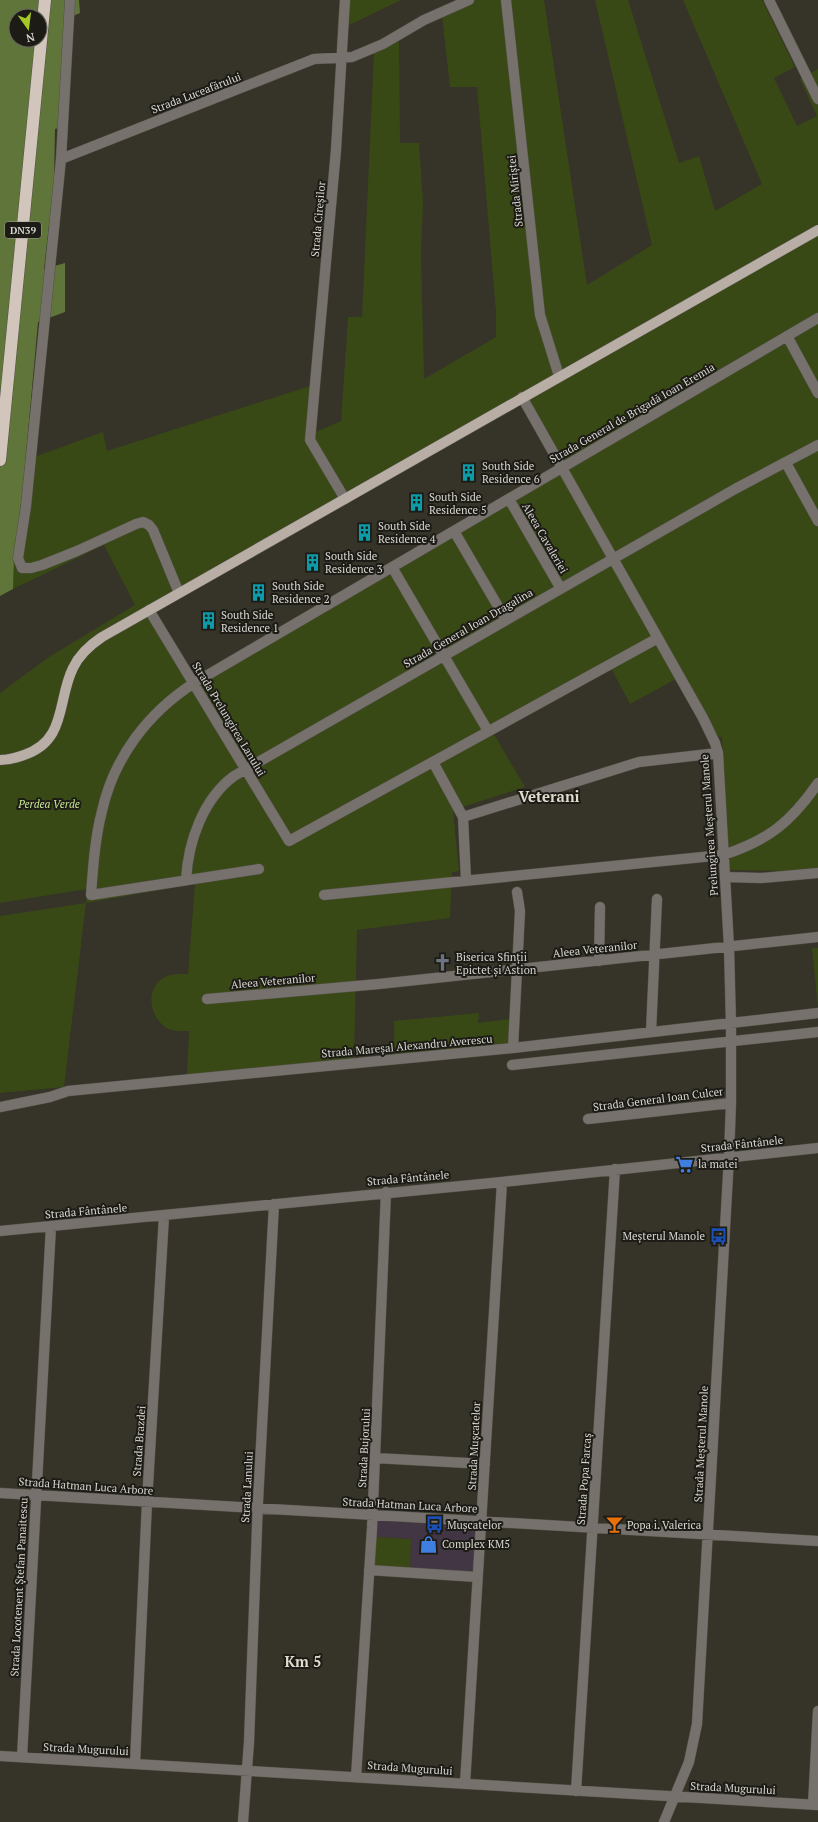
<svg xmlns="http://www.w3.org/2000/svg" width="818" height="1822" font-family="'PT Serif',serif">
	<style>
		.commercial { fill: #433644 }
		.green { fill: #384915; fill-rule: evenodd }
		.forest { fill: #607539; fill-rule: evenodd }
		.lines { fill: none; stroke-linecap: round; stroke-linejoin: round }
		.minor-casing { stroke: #535146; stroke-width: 11 }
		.major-casing { stroke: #535146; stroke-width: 11 }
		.highway-casing { stroke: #535146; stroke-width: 13 }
		.minor { stroke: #76716d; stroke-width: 10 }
		.major { stroke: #b8aea6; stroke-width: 10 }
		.highway { stroke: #d2c6bc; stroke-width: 12 }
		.labels { text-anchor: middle; stroke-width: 4; stroke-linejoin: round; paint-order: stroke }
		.shield { fill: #1c1b16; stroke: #a09f98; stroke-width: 1 }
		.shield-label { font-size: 10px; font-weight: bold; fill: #d9d7d0 }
		.street-label { font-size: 11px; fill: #d9d7d0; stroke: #1c1b16 }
		.poi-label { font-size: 11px; fill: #d9d7d0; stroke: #1c1b16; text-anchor: start }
		.park-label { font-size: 11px; font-style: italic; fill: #c8e991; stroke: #1c1b16 }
		.district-label { font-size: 15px; font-weight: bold; fill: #dfdcce; stroke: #1c1b16 }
	</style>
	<rect width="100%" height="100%" fill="#363328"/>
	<path class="commercial" d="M376,1520L478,1526L476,1572L410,1569L411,1539L375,1537Z"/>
	<path class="green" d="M340,0H401L337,31Z
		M475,0H544L587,285L652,245L595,0H628L679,163L699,156L715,211L762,184L683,0H762L795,67L774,78L797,126L817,116L800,79L818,69V869L796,871L728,870L722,737L707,734L676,679L630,704L610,666L492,731L525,787L453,810L459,871L452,872L450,918L357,930L354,1060L187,1076L189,1031C181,1031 172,1032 165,1027C150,1016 145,991 162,979C170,973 179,974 188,974L195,884L86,903L64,1087L0,1093V916L86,903L87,889L0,903V693L49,657L135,605L104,545L13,589L14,559L26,460L103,432L107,451L310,386L305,437L341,421L348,317H362L374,52L399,36L400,143H419L423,202L421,251L424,379L496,337V312L477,87H450L442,15ZM520,405L556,466L194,677L152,614Z
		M812,948H818V1008Z
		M479,1013L478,1023L511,1019L509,1045L394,1056V1021Z
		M375,1537L411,1539L410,1569L374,1567Z"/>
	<path class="forest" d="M0,0H79L80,13L71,17L62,127L55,129L54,183L44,269L65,263V312L38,322L23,487L14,559L13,589L0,596ZM16,16H40V40H16Z"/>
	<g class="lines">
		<defs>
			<path id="minor" d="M70,0L61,159L26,506L18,558L22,568H31L42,565L77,551L136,524L143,522L149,525L153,530L179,593
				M506,0L540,315L559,376
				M769,0L818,99
				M61,159L314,59L352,57L383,44L424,20L469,0
				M787,336L818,393
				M522,397L703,718L715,743L718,753L729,947L731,1024V1103L729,1157L697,1724L689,1762L664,1822
				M786,463L818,521
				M345,499L310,440L336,150L345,0
				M509,499L561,589
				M454,531L506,620
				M392,567L488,731
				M149,610L289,841L658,638
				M433,762L463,817L466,880
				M463,817L639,762L718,753
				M259,869L91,895C93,867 95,838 102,811C114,757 148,713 194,683L818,318
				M725,877L761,878L818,873
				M186,880C188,842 203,799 234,776L735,489L818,445
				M324,895L723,855C769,840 791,822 818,783
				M599,961L600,907
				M207,999L379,984L818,937
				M651,1032L657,899
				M513,1048L520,911L517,892
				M512,1065L818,1032
				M0,1107L50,1097L68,1091L513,1048L818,1013
				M588,1119L731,1103
				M0,1231L502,1182L818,1148
				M375,1458L485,1464
				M0,1493L818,1541
				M369,1570L477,1577
				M0,1756L818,1805
				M22,1757L51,1226
				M135,1763L147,1502L164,1216
				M356,1777L372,1528L386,1192
				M465,1784L502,1182
				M576,1791L615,1169
				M813,1805L818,1711
				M243,1822L249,1742L258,1501L274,1204"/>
			<path id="major" d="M0,760C9,760 16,758 24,755C67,741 57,700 73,668C79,655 90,645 102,637L818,230"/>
			<path id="highway" d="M0,460L45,0"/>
		</defs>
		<use href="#minor" class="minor-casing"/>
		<use href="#major" class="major-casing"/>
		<use href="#highway" class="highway-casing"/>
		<use href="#minor" class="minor"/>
		<use href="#major" class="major"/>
		<use href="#highway" class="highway"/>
	</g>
	<defs>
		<symbol id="building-bare" viewBox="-9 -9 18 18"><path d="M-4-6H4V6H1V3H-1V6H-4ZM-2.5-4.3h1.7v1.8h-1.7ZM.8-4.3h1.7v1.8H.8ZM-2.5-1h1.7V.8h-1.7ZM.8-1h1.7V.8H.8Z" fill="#0f9aa8" stroke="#1c1b16" stroke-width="2.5" paint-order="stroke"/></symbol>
		<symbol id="church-bare" viewBox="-9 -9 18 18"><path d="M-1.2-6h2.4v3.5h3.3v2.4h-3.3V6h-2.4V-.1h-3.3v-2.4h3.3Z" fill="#6b7280" stroke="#1c1b16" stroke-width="2.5" paint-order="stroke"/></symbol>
		<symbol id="supermarket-bare" viewBox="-9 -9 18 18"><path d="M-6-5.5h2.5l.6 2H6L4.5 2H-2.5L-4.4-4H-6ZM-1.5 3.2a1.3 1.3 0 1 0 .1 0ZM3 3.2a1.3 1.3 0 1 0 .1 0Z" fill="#3f7fe0" stroke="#1c1b16" stroke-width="2.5" paint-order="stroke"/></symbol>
		<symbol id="bus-bare" viewBox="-9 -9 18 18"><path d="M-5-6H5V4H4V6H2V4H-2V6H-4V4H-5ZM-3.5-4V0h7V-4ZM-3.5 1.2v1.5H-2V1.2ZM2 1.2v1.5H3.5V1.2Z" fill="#1a4fb4" stroke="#1c1b16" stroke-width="2.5" paint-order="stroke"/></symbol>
		<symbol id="bar-bare" viewBox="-9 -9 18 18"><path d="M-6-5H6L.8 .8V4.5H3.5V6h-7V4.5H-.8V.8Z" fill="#e8710a" stroke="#1c1b16" stroke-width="2.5" paint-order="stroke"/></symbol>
		<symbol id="shop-bare" viewBox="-9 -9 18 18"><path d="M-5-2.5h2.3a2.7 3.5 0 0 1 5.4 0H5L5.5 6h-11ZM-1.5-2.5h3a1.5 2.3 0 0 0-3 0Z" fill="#3f7fe0" stroke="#1c1b16" stroke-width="2.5" paint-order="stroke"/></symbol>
	</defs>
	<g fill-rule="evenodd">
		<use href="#building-bare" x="456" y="460" width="25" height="25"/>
		<use href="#building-bare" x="404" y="490" width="25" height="25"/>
		<use href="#building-bare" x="352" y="520" width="25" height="25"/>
		<use href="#building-bare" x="300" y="550" width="25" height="25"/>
		<use href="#building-bare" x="246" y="580" width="25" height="25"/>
		<use href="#building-bare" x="196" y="608" width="25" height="25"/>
		<use href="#church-bare" x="430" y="950" width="25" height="25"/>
		<use href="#supermarket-bare" x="672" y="1152" width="25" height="25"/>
		<use href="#bus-bare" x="706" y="1224" width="25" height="25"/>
		<use href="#bus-bare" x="422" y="1512" width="25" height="25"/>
		<use href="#bar-bare" x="602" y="1512" width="25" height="25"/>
		<use href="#shop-bare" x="416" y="1532" width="25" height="25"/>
	</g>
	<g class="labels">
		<rect class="shield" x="5" y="222" width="36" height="16" rx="3"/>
		<g class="shield-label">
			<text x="23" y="234">DN39</text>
		</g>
		<g class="street-label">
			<text transform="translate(196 93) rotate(-21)" y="4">Strada Luceafărului</text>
			<text transform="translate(515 191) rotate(-96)" y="4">Strada Miriștei</text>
			<text transform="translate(318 219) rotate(-85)" y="4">Strada Cireșilor</text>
			<text transform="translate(632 413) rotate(-30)" y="4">Strada General de Brigadă Ioan Eremia</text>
			<text transform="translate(545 538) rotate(60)" y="4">Aleea Cavaleriei</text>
			<text transform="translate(468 628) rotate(-30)" y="4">Strada General Ioan Dragalina</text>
			<text transform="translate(229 719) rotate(59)" y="4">Strada Prelungirea Lanului</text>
			<text transform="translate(709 825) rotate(-94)" y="4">Prelungirea Meșterul Manole</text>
			<text transform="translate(595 949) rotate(-6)" y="4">Aleea Veteranilor</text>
			<text transform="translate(273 981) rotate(-5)" y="4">Aleea Veteranilor</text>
			<text transform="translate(407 1046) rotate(-5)" y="4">Strada Mareșal Alexandru Averescu</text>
			<text transform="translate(658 1099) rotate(-7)" y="4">Strada General Ioan Culcer</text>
			<text transform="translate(742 1144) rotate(-6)" y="4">Strada Fântânele</text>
			<text transform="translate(408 1178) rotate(-5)" y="4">Strada Fântânele</text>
			<text transform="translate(86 1211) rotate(-5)" y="4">Strada Fântânele</text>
			<text transform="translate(139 1441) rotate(-86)" y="4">Strada Brazdei</text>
			<text transform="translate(701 1444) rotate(-87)" y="4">Strada Meșterul Manole</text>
			<text transform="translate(474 1446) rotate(-87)" y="4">Strada Mușcatelor</text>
			<text transform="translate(364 1448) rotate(-87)" y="4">Strada Bujorului</text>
			<text transform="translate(584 1479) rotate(-86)" y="4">Strada Popa Farcaș</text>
			<text transform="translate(86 1486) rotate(4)" y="4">Strada Hatman Luca Arbore</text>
			<text transform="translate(247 1487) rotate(-87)" y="4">Strada Lanului</text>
			<text transform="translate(410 1505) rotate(3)" y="4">Strada Hatman Luca Arbore</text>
			<text transform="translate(19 1587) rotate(-87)" y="4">Strada Locotenent Ștefan Panaitescu</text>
			<text transform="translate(86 1749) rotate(3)" y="4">Strada Mugurului</text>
			<text transform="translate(410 1768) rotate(4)" y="4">Strada Mugurului</text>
			<text transform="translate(733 1788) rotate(3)" y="4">Strada Mugurului</text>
		</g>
		<g class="poi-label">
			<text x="482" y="470">South Side<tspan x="482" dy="13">Residence 6</tspan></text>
			<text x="429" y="501">South Side<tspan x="429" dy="13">Residence 5</tspan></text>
			<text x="378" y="530">South Side<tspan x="378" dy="13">Residence 4</tspan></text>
			<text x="325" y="560">South Side<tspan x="325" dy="13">Residence 3</tspan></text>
			<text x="272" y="590">South Side<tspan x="272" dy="13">Residence 2</tspan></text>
			<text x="221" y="619">South Side<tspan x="221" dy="13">Residence 1</tspan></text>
			<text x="456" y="961">Biserica Sfinții<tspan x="456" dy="13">Epictet și Astion</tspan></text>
			<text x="698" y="1168">la matei</text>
			<text x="705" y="1240" text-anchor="end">Meșterul Manole</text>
			<text x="447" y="1529">Mușcatelor</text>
			<text x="627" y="1529">Popa i. Valerica</text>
			<text x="442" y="1548">Complex KM5</text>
		</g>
		<g class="park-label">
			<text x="49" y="808">Perdea Verde</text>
		</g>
		<g class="district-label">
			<text x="549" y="802">Veterani</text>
			<text x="303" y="1667">Km 5</text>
		</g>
	</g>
	<g transform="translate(28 28) rotate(166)"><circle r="19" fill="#1c1b16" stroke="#686660"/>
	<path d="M0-3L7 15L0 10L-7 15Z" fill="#a4c825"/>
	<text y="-6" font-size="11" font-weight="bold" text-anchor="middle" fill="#d9d7d0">N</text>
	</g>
</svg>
